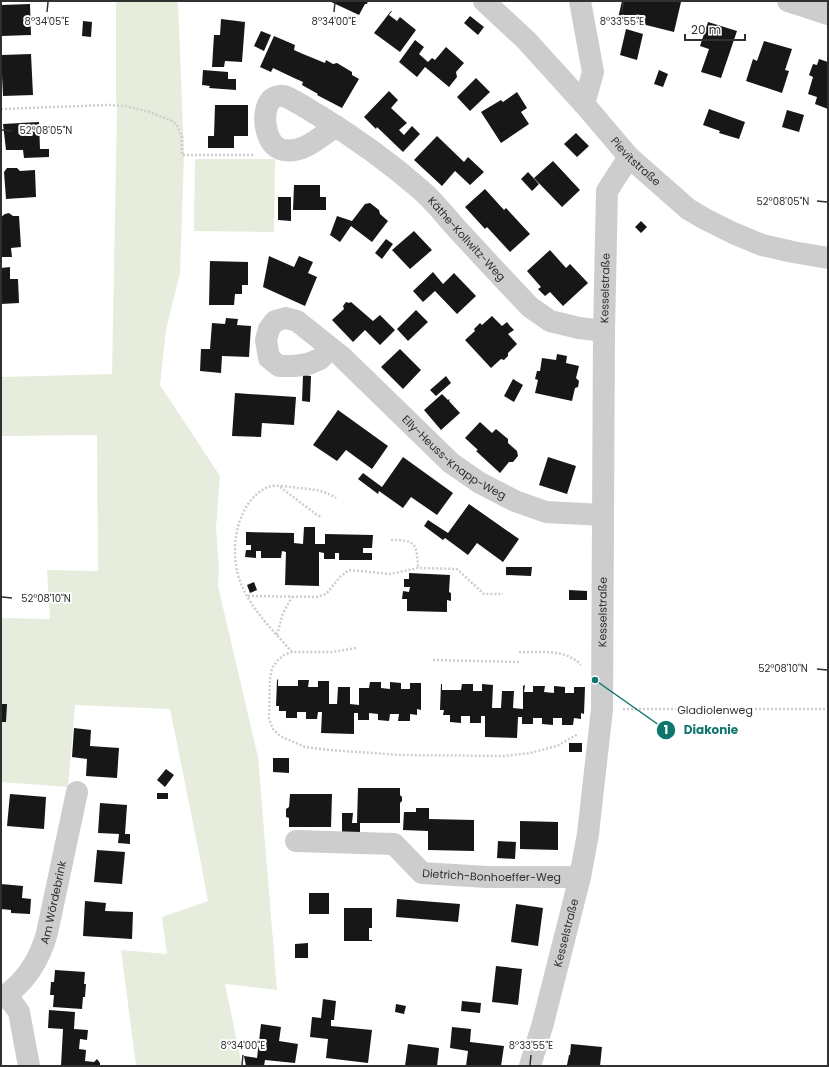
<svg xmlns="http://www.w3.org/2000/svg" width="829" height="1067" font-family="Poppins,sans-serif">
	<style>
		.green { fill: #e6eddd }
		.building { fill: #171717 }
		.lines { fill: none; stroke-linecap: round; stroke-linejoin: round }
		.path { stroke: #cdcdcd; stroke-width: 2.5; stroke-dasharray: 2 2; stroke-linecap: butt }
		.street { stroke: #cdcdcd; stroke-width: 22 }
		.ticks { fill: none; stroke: #303030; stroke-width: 1.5 }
		.labels { text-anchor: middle; stroke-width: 4; stroke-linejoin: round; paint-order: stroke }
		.street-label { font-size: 11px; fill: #303030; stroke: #fff }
		.ticks-label { font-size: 10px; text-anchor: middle; fill: #303030; stroke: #fff; stroke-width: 4; stroke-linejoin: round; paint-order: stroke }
		.leader { fill: none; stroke: #0f766e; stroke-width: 1.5 }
		.callout-dot { fill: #0f766e; stroke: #fff; stroke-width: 1.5 }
		.mark-label { font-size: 12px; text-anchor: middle; font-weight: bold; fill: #fff }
		.callout-label { font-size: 12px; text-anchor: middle; font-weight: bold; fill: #0f766e; stroke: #fff; stroke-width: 4; stroke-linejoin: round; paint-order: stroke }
	</style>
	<rect width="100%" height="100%" fill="#fff"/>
	<path class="green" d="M116,1H178L184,155L180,273L166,330L160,385L220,476L216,528L219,568L218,586L258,757L277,990L225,984L242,1066H136L121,950L167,954L162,917L208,901L198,848L170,709L75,705L68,787L1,782V618L50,619L47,570L98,571L97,435L1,436V377L112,374L117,111L116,98Z
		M195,159H275L274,232L194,231Z"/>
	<path class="building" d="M329,1H368L367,4H365L359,15Z
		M622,1H676L681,2L674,32L618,18Z
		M30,4L31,35L1,36V5Z
		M391,11H392L389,15L397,21L400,17L416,30L400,52L374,33Z
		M470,16L484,27L478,35L464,23Z
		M221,19L245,22L242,62L225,61L224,67H212L214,35H220Z
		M83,21L92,22L91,37L82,36Z
		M708,22L737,31L721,78L701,72L709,49L700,46Z
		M626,29L643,34L637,60L620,55Z
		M261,31L271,35L264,51L254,46Z
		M274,36L295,45L294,50L303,54L325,63L326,60L333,64L337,63L352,72V75L359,79L342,108L317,95L318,94L302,85L303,82L294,78L273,68L271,72L260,67Z
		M415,40L424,47L419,54L428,62L432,58L435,60L446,47L464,63L456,72L457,77L449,87L425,67L417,77L399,62Z
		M764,41L792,49L785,70L789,71L782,93L746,81L753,59L757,61Z
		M31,54L33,95L3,96L1,55Z
		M819,59L828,62V109L815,104L817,97L808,94L813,77L809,75L813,64L817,65Z
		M203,70L228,72V79H236V90L209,88L210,86L202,85Z
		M659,70L668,74L663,87L654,84Z
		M476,78L490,92L470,111L457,97Z
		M389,91L398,100L391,108L407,123L399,130L404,135L412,126L420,134L403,152L379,129L377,127L376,129L364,117Z
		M517,92L527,108L521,112L529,124L501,143L481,112L501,100L503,102Z
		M215,105H248V136H234V148H208V136H214Z
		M709,109L745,122L739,139L719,133L720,131L703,125Z
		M787,110L804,115L799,132L782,127Z
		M39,122L40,149H49V157L24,158L23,150H6L3,124Z
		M576,133L589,146L577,157L564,144Z
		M437,136L464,162L468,157L484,172L470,185L455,171L442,186L414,160Z
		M553,161L580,190L562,207L534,178Z
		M7,168H17L20,171L35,170L36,197L6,199L4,172Z
		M528,172L539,184L532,191L521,179Z
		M294,185H320V197H326V210H293Z
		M485,189L504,210L506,208L530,234L510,252L487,227L485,229L465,207Z
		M278,197H291V221L278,220Z
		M370,203L379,210L380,214L388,221L372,242L351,226L340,242L330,235L337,216L352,221L365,204Z
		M9,213L13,216H19L21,247L11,248L12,257H1V217L5,214Z
		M641,221L647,227L641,233L635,227Z
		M414,231L432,250L410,269L392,250Z
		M386,239L393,244L382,259L375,253Z
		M550,250L566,268L570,264L588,283L563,306L550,292L545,296L538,289L541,287L527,271Z
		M269,256L294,267L299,256L313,262L308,273L317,277L305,306L263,287Z
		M210,261L248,262V285H242V294H235L234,305H209Z
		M10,267V279H18L19,303L1,304V268Z
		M433,272L443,284L454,273L476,296L457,314L435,291L423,302L413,291Z
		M346,302L349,303L351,302L373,321L380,315L395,330L380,345L365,330L353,342L332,320L344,309L343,306Z
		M416,310L428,322L408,341L397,329Z
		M492,316L502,326L507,322L510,326L514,330L508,334L517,344L508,353V356L504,360L501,359L491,368L465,340L475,331L474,329L480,323L482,325Z
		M226,318L238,319L237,325L251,326L249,357L222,356L221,373L200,371L201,349H210L212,323L225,324Z
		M400,349L421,370L403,389L381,367Z
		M557,354L567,356L566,363L579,366L576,378L579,381L578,387L575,388L572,401L535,393L538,380L535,379L537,371H540L542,358L556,360Z
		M303,375L311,376L310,402L302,401Z
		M446,376L451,383L436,396L430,390Z
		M513,379L523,385L514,402L504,396Z
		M235,393L296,397L294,425L262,423L261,437L232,436Z
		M442,394L448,400L450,399L449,401L460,413L441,430L424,410Z
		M338,410L388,446L372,469L346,450L337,461L313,445Z
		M480,422L492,433L496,429L508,439V443L517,451L518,456L513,462H509L500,473L476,451L478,450L465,438Z
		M403,457L453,493L437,515L411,497L403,508L379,491L378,494L358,479L363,473L382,487Z
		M548,457L576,466L567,494L539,485Z
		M469,504L519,539L503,562L477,543L468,555L445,538L443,540L424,526L428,520L448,533Z
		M304,527H315V544H325V534L373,535L372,548H363V553H372V560H339V553H335V559H324V553L319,552V586L285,585L286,552L282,551L281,558H261V551H256V558L245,557L246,550H251V545H246V532L294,533V543L303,544Z
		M506,567H532L531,576L506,575Z
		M409,573L450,575L449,592L451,593V601L447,600V612L407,611V599H402L403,591L409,592L410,587H404V579H409Z
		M254,582L257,590L250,593L247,585Z
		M569,590L587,591V600H569Z
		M278,679V686H298V680H309L308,687H318V681H329V704H337L338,687H350V704L359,705V688H369L370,682H381V688L390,689V682L401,683V689H410V683H421V710L417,709V715L410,714V721H398L399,714H390L389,721L378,720V714L369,713V720H358V713H354V734L321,733L322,712H318L317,719H306V712H297V718H286V711H279V706H276L277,680Z
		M441,684H442V690H461L462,684H473V691H482V684L493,685L492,708H501L502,691H514L513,708L523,709V686L525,685L524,692H533V686H545L544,692L554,693V686L565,687V693H574V687H585L584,714L581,713V719L574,718L573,725H562V718H553V725L542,724V718H533V724H522V717H518L517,738L485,737V716H481V723H470V716H461V723L450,722V715H443L444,710H440Z
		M1,704H7L6,722H1Z
		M74,728L91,730L90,746L119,748L117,778L86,776L87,759L72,757Z
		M569,743H582V752H569Z
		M273,758H289V773L273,772Z
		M166,769L174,775L165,787L157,780Z
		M358,788H400V795L402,797V801L400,803V823H360V838L342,837V813H353L352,823H357Z
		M157,793H168V799H157Z
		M10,794L46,797L44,829L7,826Z
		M290,794H332L331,827H289V818L286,817V809L289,807Z
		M100,803L127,805L125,834H130V844L118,843L119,834L98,833Z
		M416,808H429V819L474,820V851L428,850V831L403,830L404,812H416Z
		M520,821L558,822V850L520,849Z
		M498,841L516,842L515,859L497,858Z
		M97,850L125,852L122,884L94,882Z
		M1,884L23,886L22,898L31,899L30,914L11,913V910L1,909Z
		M309,893H329V914H309Z
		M397,899L460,904L458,922L396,917Z
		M85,901L106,903L105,911L133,912L132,939L83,936Z
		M516,904L543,908L538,946L511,942Z
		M344,908H372V928H369V940H372V941H344Z
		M308,943V958H295V944Z
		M496,966L522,969L518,1005L492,1002Z
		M55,970L85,972L84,984H86L85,997H83L82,1009L53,1007L54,995H50L51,982H54Z
		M323,999L336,1001L334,1020H331V1026L372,1030L368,1063L326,1058L328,1039L310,1037L312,1017L321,1018Z
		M462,1001L481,1003L480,1013L461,1011Z
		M396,1004L406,1006L404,1014L395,1012Z
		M49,1010L75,1012L74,1029L88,1030L87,1040L80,1039L79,1049L86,1050L85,1061L94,1062L97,1059L100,1063V1066H61L63,1029L48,1028Z
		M261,1024L281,1027L279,1041L298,1044L295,1063L265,1060L264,1066H246L244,1056L257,1058Z
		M452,1027L471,1029L470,1042L504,1046L501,1066H466L468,1051L450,1048Z
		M408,1044L439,1048L437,1066H405Z
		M571,1044L602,1047L600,1066H569L567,1065L569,1055H570Z"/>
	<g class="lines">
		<path class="path" d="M1,109L107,105L126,106L150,112L172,121L177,125L182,137V155H255
			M280,487L317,515L322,517
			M391,540C416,540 417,544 418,568
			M248,596L317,597L326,594L340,577L349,570L390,574L418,568L457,569L484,594H503
			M277,635L283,613L292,597
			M356,648L332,652H292L284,655L278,660L272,668L270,679L269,719L273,729L280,736L305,747L329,750L401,755L504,756L530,753L557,746L578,734
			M292,652C272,629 247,606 238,575C230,546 237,501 268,487C275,484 291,487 298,488C312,489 324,490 336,498
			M519,652C541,653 565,648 581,665
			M433,660L519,662
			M623,709H828"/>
		<g class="street">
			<path id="s1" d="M484,1L526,40L584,104L629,157L688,209L705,219L733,233L762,245L793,252L828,258"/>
			<path d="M580,1L593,72L584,104"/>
			<path d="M788,1L828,14"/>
			<path id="s2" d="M336,126C320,137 301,156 280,149C265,143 261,113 270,101C273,97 279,95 284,96C293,99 309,110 318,115C354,137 389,162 421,190C435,202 446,217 458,230C482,256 506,282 530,307L550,321L579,328L604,331"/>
			<path id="s3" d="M330,348L320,359L308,364L294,366H279L269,358L266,340L269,329L275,321L286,318L297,321L341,356L451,463L480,483L515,501L546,512L603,515"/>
			<path id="s4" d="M296,841L394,844L422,873L487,877H580"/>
			<path d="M7,995L19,1012L29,1066"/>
			<path id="s5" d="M1,998C25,984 40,959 47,933L77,792"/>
			<path id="s6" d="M530,1066L543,1023L580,877L588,834L602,709L604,331L607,191L629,157"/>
		</g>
	</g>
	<path class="ticks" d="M47,12L48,2M334,12L335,2M622,12L623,2M2,130L12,131M817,201L827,202M2,597L12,598M817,669L827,670M242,1065L243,1055M530,1065L531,1055"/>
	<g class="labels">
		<g class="street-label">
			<text dy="4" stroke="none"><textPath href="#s1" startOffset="221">Pievitstraße</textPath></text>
			<text dy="4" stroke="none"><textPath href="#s2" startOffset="366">Käthe-Kollwitz-Weg</textPath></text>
			<text dy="4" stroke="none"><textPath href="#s6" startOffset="786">Kesselstraße</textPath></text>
			<text dy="4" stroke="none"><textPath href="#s3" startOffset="341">Elly-Heuss-Knapp-Weg</textPath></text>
			<text dy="4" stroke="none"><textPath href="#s6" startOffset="462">Kesselstraße</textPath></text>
			<text x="715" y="714">Gladiolenweg</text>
			<text dy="4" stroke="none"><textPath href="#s4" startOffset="208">Dietrich-Bonhoeffer-Weg</textPath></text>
			<text dy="4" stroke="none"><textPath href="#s5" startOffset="113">Am Wördebrink</textPath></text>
			<text dy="4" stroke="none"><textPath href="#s6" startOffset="138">Kesselstraße</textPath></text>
		</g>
	</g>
	<g class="ticks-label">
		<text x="47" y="25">8°34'05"E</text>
		<text x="334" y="25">8°34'00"E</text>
		<text x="622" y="25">8°33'55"E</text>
		<text x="46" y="134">52°08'05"N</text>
		<text x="783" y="205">52°08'05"N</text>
		<text x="46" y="602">52°08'10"N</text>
		<text x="783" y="672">52°08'10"N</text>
		<text x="243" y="1049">8°34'00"E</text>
		<text x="531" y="1049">8°33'55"E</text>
	</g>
	<path class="leader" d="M595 680L666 730"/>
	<g class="callout-dot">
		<circle cx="595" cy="680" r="4"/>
		<circle cx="666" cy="730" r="10"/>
	</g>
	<g class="mark-label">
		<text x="666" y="734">1</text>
	</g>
	<g class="callout-label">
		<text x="711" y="734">Diakonie</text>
	</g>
	<rect width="829" height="1067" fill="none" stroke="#303030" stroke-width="4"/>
	<path d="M685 34v6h60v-6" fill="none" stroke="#303030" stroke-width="2"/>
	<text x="691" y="34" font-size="12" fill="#303030" stroke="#ffffff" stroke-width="3" paint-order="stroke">20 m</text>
</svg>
